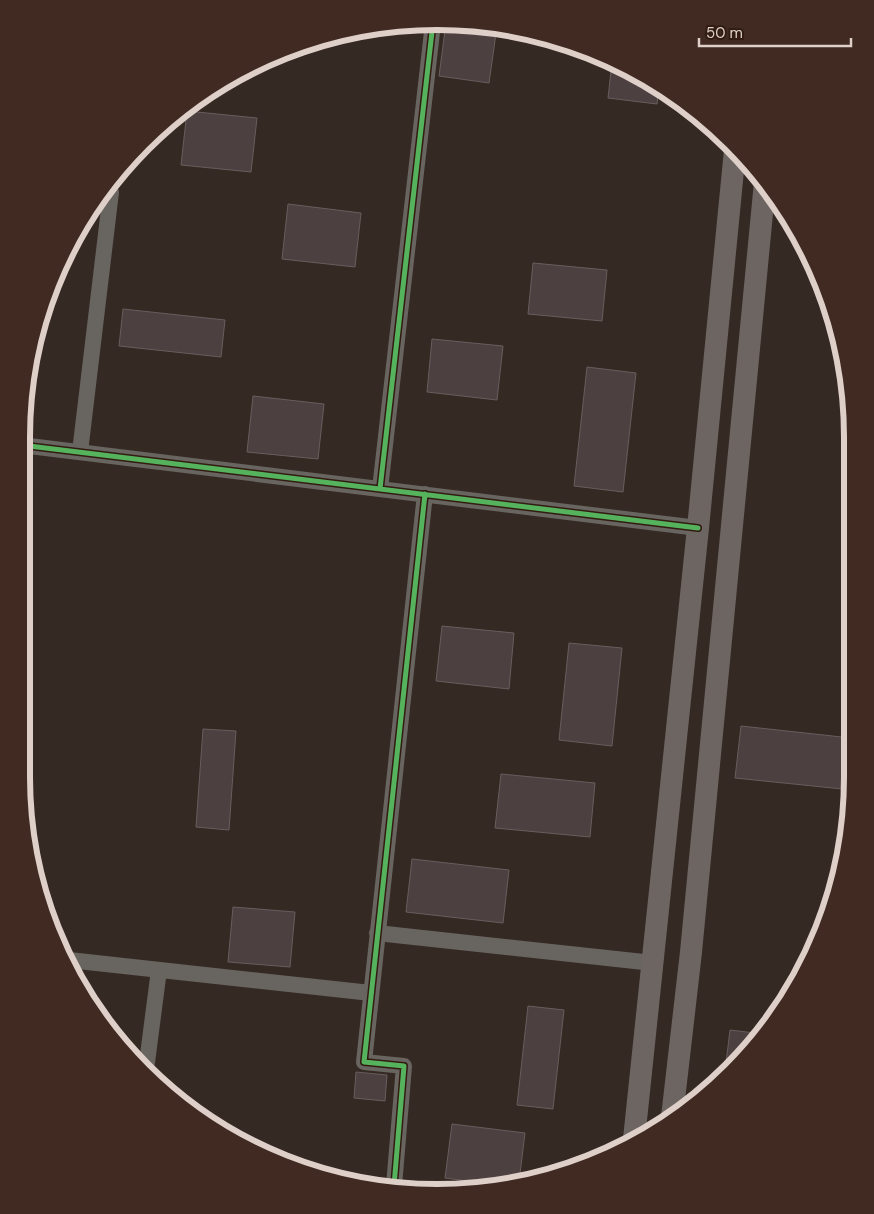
<svg xmlns="http://www.w3.org/2000/svg" width="874" height="1214" font-family="'DM Sans',sans-serif">
	<style>
		.building { fill: #4d4040; stroke: #695d5d }
		.lines { fill: none; stroke-linecap: round; stroke-linejoin: round }
		.street { stroke: #686460; stroke-width: 16 }
		.secondary { stroke: #6c6561; stroke-width: 22 }
		.cycleway-casing { stroke: #321c12; stroke-width: 8 }
		.cycleway { stroke: #56b35d; stroke-width: 5 }
		.rim { fill: none; stroke: #decfc9; stroke-width: 6 }
	</style>
	<rect width="100%" height="100%" fill="#352923"/>
	<path class="building" d="M446,23L497,26L489,83L439,76Z
		M612,62L645,77L659,87L657,104L608,98Z
		M187,111L257,118L251,172L181,165Z
		M288,204L361,213L355,267L282,259Z
		M533,263L607,270L602,321L528,314Z
		M123,309L225,320L221,357L119,346Z
		M432,339L503,346L497,400L427,392Z
		M587,367L636,373L623,492L574,486Z
		M253,396L324,404L318,459L247,452Z
		M442,626L514,633L509,689L436,681Z
		M569,643L622,648L612,746L559,740Z
		M741,726L851,738L852,790L735,778Z
		M203,729L236,731L229,830L196,827Z
		M501,774L595,783L590,837L495,828Z
		M412,859L509,870L503,923L406,912Z
		M233,907L295,912L290,967L228,962Z
		M528,1006L564,1010L553,1109L517,1105Z
		M730,1030L763,1034L726,1071H725Z
		M356,1072L387,1075L385,1101L354,1098Z
		M452,1124L525,1133L519,1182L505,1186L445,1178Z"/>
	<g class="lines">
		<path class="street" d="M21,445L698,528
			M80,452L111,192L105,191
			M380,489L433,23
			M377,933L653,963
			M69,960L371,993
			M146,1070L159,970
			M394,1186L404,1066L364,1062L425,494"/>
		<path class="secondary" d="M672,1117L691,952L765,182
			M634,1139L698,528L735,150"/>
		<defs>
			<path id="cycleway" d="M21,445L698,528
				M380,489L433,23
				M394,1186L404,1066L364,1062L425,494"/>
		</defs>
		<use href="#cycleway" class="cycleway-casing"/>
		<use href="#cycleway" class="cycleway"/>
	</g>
	<path d="M0 0H874V1214H0ZM437 30H437A407 407 0 0 1 844 437V777A407 407 0 0 1 437 1184H437A407 407 0 0 1 30 777V437A407 407 0 0 1 437 30Z" fill="#402a21" fill-rule="evenodd"/>
	<path class="rim" d="M437 30H437A407 407 0 0 1 844 437V777A407 407 0 0 1 437 1184H437A407 407 0 0 1 30 777V437A407 407 0 0 1 437 30Z"/>
	<path d="M699 38v8h152v-8" fill="none" stroke="#decfc9" stroke-width="2.5"/>
	<text x="706" y="38" font-size="15" fill="#decfc9" stroke="#321c12" stroke-width="4" paint-order="stroke">50 m</text>
</svg>
